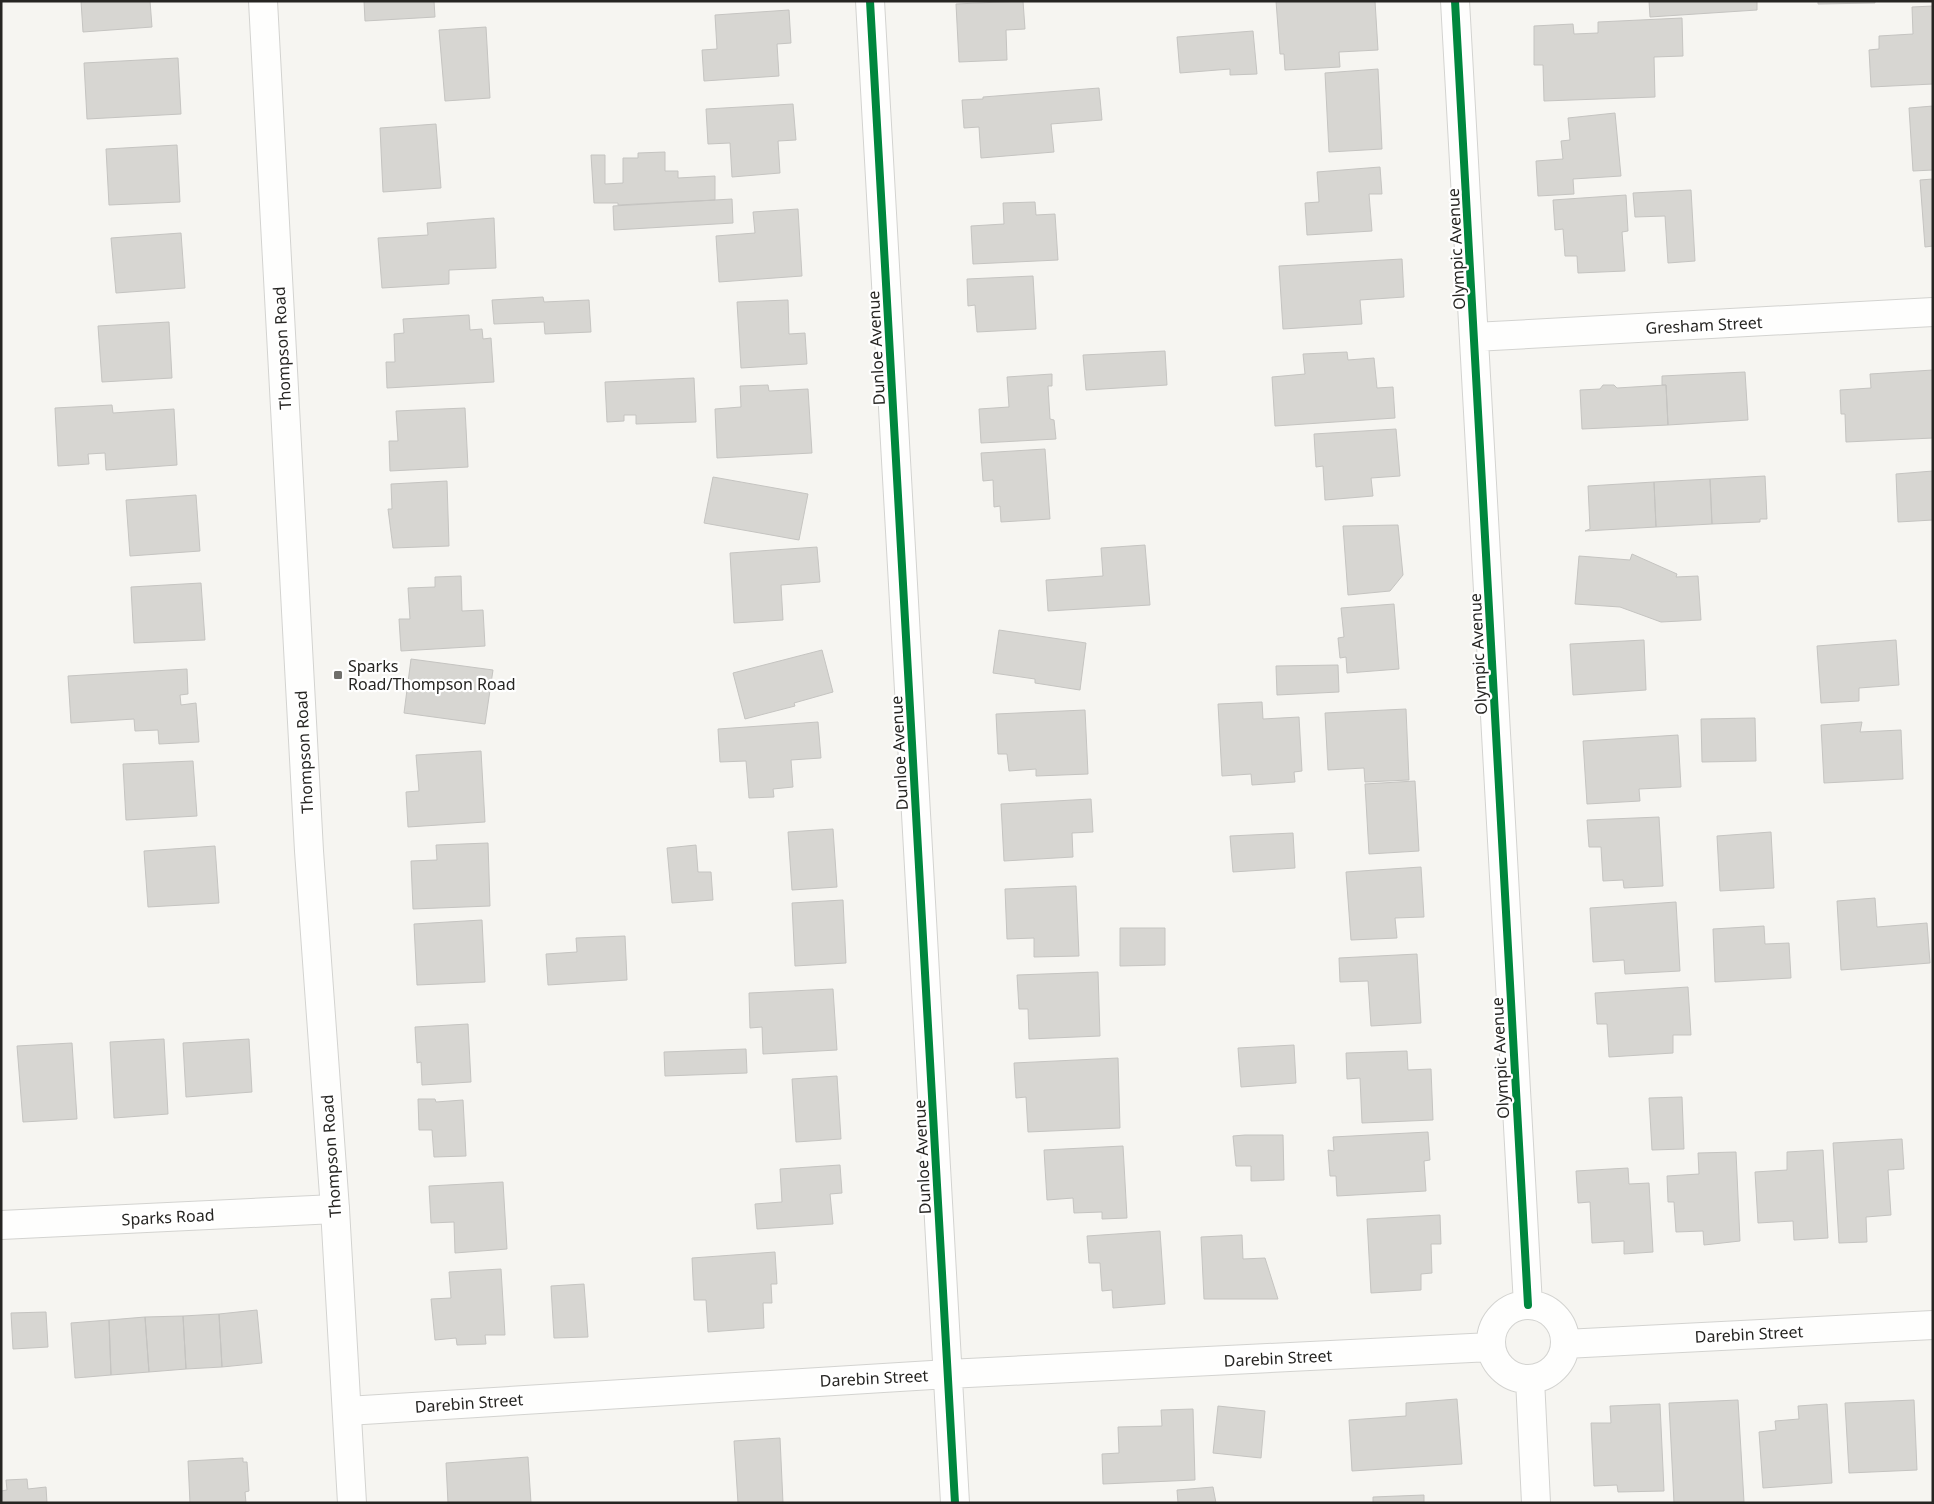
<svg xmlns="http://www.w3.org/2000/svg" width="1934" height="1504" font-family="'Noto Sans',sans-serif">
	<style>
		.building { fill: #d7d6d2; stroke: #c5c4c1 }
		.lines { fill: none; stroke-linecap: round; stroke-linejoin: round }
		.minor-casing { stroke: #d3d3d0; stroke-width: 30 }
		.major-casing { stroke: #d3d3d0; stroke-width: 30 }
		.minor { stroke: #fefefd; stroke-width: 28 }
		.major { stroke: #fefefd; stroke-width: 28 }
		.cycleway-casing { stroke: #fff; stroke-width: 11 }
		.cycleway { stroke: #00873e; stroke-width: 8 }
		.poi-dot { fill: #6f6e6a; stroke: #fff; stroke-width: 2 }
		.labels { text-anchor: middle; stroke-width: 4.5; stroke-linejoin: round; paint-order: stroke }
		.street-label { font-size: 16px; fill: #262522; stroke: #fff }
		.poi-label { font-size: 16px; fill: #262522; stroke: #fff; text-anchor: start }
	</style>
	<rect width="100%" height="100%" fill="#f6f5f1"/>
	<path class="building" d="M81,1H150L152,27L83,32Z
		M364,1H434L435,17L365,21Z
		M1023,1L1025,29L1006,30L1007,60L959,62L956,4Z
		M1276,1H1375L1378,50L1339,52L1340,67L1285,70L1284,54H1280Z
		M1649,1H1757V10L1650,17Z
		M1818,1H1875V3L1818,4Z
		M1933,6V84L1871,87L1869,50L1879,49V36L1913,34L1912,7Z
		M789,10L791,43L777,44L779,76L704,81L702,50L717,49L715,15Z
		M1682,18L1683,56L1654,57L1655,97L1544,101L1543,65H1534V26L1573,24L1574,34L1598,33V22Z
		M486,27L490,98L445,101L439,30Z
		M1253,31L1257,74L1230,75V69L1180,73L1177,37Z
		M178,58L181,114L87,119L84,63Z
		M1378,69L1382,149L1329,152L1325,73Z
		M1099,88L1102,120L1051,124L1054,152L981,158L979,127L964,128L962,100L983,99V97Z
		M793,104L796,140L778,141L780,173L732,177L730,143L708,144L706,109Z
		M1933,106V170L1913,171L1909,108Z
		M1615,113L1621,176L1573,179L1574,194L1538,196L1536,161L1563,159L1561,141L1570,140L1568,118Z
		M436,124L441,188L383,192L380,128Z
		M177,145L180,202L109,205L106,149Z
		M665,152V171H678V178L715,176V200L618,205V203H594L591,155H605V184L623,183V158H638V153Z
		M1380,167L1382,194H1369L1372,231L1307,235L1305,203L1319,202L1317,172Z
		M1933,179V246L1925,247L1920,180Z
		M1691,190L1695,261L1668,263L1665,216L1635,217L1633,193Z
		M1626,195L1628,231L1622,232L1625,271L1578,273L1577,256H1565L1563,229L1555,230L1553,200Z
		M732,199L733,223L614,230L613,206Z
		M1035,202L1036,215L1055,214L1058,260L973,264L971,226L1004,224L1003,203Z
		M798,209L802,276L719,282L716,236L755,233L753,212Z
		M494,218L496,268L449,270V284L382,288L378,238L428,235L427,223Z
		M181,233L185,288L116,293L111,238Z
		M1402,259L1404,297L1360,300L1362,324L1283,329L1279,266Z
		M1033,276L1036,329L977,332L975,305L968,306L967,279Z
		M543,297L544,302L589,300L591,332L545,334L544,322L494,324L492,300Z
		M788,300L789,334L805,333L807,364L741,368L737,302Z
		M469,315L470,330L482,329L483,339L491,338L494,382L387,388L386,362H395L394,334L404,333L403,319Z
		M169,322L172,378L102,382L98,326Z
		M1165,351L1167,385L1086,390L1083,355Z
		M1347,352L1348,360L1374,358L1377,388L1393,387L1395,418L1275,426L1272,377L1305,374L1303,354Z
		M1933,370V438L1846,442L1845,414H1841L1840,390L1871,388L1870,374Z
		M1745,372L1748,420L1668,425L1666,385H1662V376Z
		M1052,374V386H1048L1050,419L1054,420L1056,439L981,443L979,409L1009,407L1007,377Z
		M694,378L696,422L636,424V415H624V421L607,422L605,382Z
		M768,385L769,391L808,389L812,453L717,458L715,409L741,407L740,386Z
		M1603,385H1614L1617,388L1666,385L1668,425L1582,429L1580,390L1600,389Z
		M112,405L113,413L174,409L177,465L106,470L105,453L88,454L89,464L58,466L55,408Z
		M465,408L468,467L390,471L389,441H398L396,411Z
		M1396,429L1400,476L1371,478L1373,496L1325,500L1323,466L1316,467L1314,434Z
		M1045,449L1050,519L1001,522L1000,506L994,507L993,480L983,481L981,453Z
		M1933,471V520L1898,522L1896,474Z
		M1765,476L1767,519H1760V522L1712,524L1710,479Z
		M713,477L808,494L799,540L704,523Z
		M1710,479L1712,524L1656,527L1654,482Z
		M447,481L449,546L393,548L388,509H392L391,484Z
		M1654,482L1656,527L1585,531L1590,529L1588,486Z
		M196,495L200,551L130,556L126,500Z
		M1398,525L1403,575L1390,591L1348,595L1343,526Z
		M1145,545L1150,605L1048,611L1046,580L1103,576L1101,548Z
		M817,547L820,582L781,585L783,620L734,623L730,553Z
		M1632,554L1677,574L1676,577L1698,576L1701,620L1661,622L1620,607L1575,604L1579,556L1630,560Z
		M461,576L462,611L483,610L485,646L401,651L399,619H410L408,588L435,587V577Z
		M201,583L205,640L134,643L131,587Z
		M1394,604L1399,669L1347,673L1346,657L1340,658L1338,638L1344,637L1341,608Z
		M999,630L1086,643L1080,690L1035,683V679L993,673Z
		M1644,640L1646,690L1573,695L1570,644Z
		M1896,640L1899,685L1859,688V701L1821,703L1817,646Z
		M822,650L833,692L794,703L795,706L745,719L733,673Z
		M411,659L493,670L485,724L404,713Z
		M1338,665L1339,692L1277,695L1276,666Z
		M187,669L188,694L180,695L181,705L196,703L199,742L159,744L158,730L135,731L134,719L71,723L68,676Z
		M1262,702L1263,719L1299,717L1302,771L1294,772L1295,782L1252,785L1251,774L1222,776L1218,704Z
		M1406,709L1409,780L1365,782L1364,768L1328,770L1325,713Z
		M1085,710L1088,774L1036,776V769L1009,771L1007,754H998L996,714Z
		M1755,718L1756,761L1702,762L1701,719Z
		M818,722L821,758L791,760L793,787L773,789L774,797L749,798L746,761L720,762L718,729Z
		M1862,722L1860,732L1901,730L1903,779L1824,783L1821,725Z
		M1678,735L1681,787L1639,789L1640,801L1587,804L1583,741Z
		M481,751L485,822L408,827L406,792L419,791L416,755Z
		M193,761L197,816L126,820L123,764Z
		M1415,781L1419,851L1369,854L1365,784Z
		M1091,799L1093,832L1072,833L1073,857L1004,861L1001,804Z
		M1659,817L1663,886L1624,888L1623,880L1603,881L1601,847H1589L1587,820Z
		M833,829L837,887L792,890L788,832Z
		M1771,832L1774,888L1720,891L1717,836Z
		M1293,833L1295,868L1233,872L1230,836Z
		M488,843L490,906L413,909L411,861L437,860L436,845Z
		M696,845L698,872H711L713,900L672,903L667,848Z
		M215,846L219,903L148,907L144,851Z
		M1421,867L1424,917L1395,918L1397,938L1351,940L1346,872Z
		M1076,886L1079,956L1034,957V938L1007,939L1005,889Z
		M1875,898L1877,927L1927,923L1930,963L1841,970L1837,901Z
		M843,900L846,963L795,966L792,903Z
		M1676,902L1680,971L1625,974L1624,960L1593,962L1590,908Z
		M482,920L485,982L417,985L414,924Z
		M1764,926L1765,944L1789,943L1791,978L1715,982L1713,929Z
		M1120,928H1165V965L1120,966Z
		M625,936L627,980L548,985L546,954L577,952L576,938Z
		M1417,954L1421,1023L1371,1026L1368,981L1340,982L1339,958Z
		M1098,972L1100,1036L1029,1039L1028,1009H1019L1017,975Z
		M1688,987L1691,1035H1673V1053L1609,1057L1607,1024H1597L1595,993Z
		M833,989L837,1050L763,1054L762,1027L750,1028L749,993Z
		M468,1024L471,1082L422,1085L421,1062L417,1063L415,1027Z
		M164,1039L168,1114L114,1118L110,1042Z
		M249,1039L252,1092L186,1097L183,1043Z
		M72,1043L77,1119L23,1122L17,1046Z
		M1294,1045L1296,1083L1241,1087L1238,1048Z
		M746,1049L747,1073L665,1076L664,1052Z
		M1407,1051L1408,1070L1431,1069L1433,1120L1362,1123L1360,1078L1347,1079L1346,1053Z
		M1118,1058L1120,1128L1028,1132L1026,1097L1016,1098L1014,1063Z
		M837,1076L841,1139L796,1142L792,1079Z
		M1682,1097L1684,1149L1652,1150L1649,1098Z
		M418,1099H435L436,1102L463,1100L466,1156L434,1157L432,1130H419Z
		M1428,1132L1430,1160L1424,1161L1426,1191L1337,1196L1336,1176H1330L1328,1150L1334,1151L1333,1137Z
		M1245,1135H1283L1284,1180L1251,1181V1166H1236L1233,1136Z
		M1902,1139L1904,1169L1888,1170L1891,1215L1866,1217L1867,1242L1839,1243L1833,1143Z
		M1123,1146L1127,1218L1102,1219V1212L1074,1213L1073,1198L1047,1200L1044,1150Z
		M1823,1150L1828,1238L1794,1240L1793,1221L1758,1223L1755,1172L1787,1170V1152Z
		M1736,1152L1740,1241L1704,1245L1703,1231L1676,1232L1674,1202H1668L1667,1176L1699,1174L1698,1153Z
		M840,1165L842,1193L830,1194L833,1224L757,1229L755,1204L782,1202L780,1169Z
		M1628,1168L1629,1184L1649,1183L1653,1252L1624,1254V1241L1592,1243L1590,1202L1578,1203L1576,1171Z
		M503,1182L507,1249L455,1253L454,1222L431,1223L429,1186Z
		M1440,1215L1441,1244H1431L1432,1273L1421,1274V1290L1371,1293L1367,1219Z
		M1160,1231L1165,1304L1113,1308L1112,1290L1102,1291L1100,1263H1089L1087,1236Z
		M1242,1235L1243,1259L1265,1258L1278,1299H1204L1201,1237Z
		M775,1252L777,1284H771L772,1303H763L764,1328L708,1332L706,1300H694L692,1258Z
		M501,1269L505,1335H485L486,1344L457,1345L456,1338L435,1340L431,1299L451,1298L449,1272Z
		M584,1284L588,1337L554,1338L551,1286Z
		M257,1310L262,1363L222,1367L219,1314Z
		M46,1312L48,1347L13,1349L11,1313Z
		M219,1314L222,1367L186,1369L183,1316Z
		M183,1316L186,1369L149,1372L145,1317Z
		M145,1317L149,1372L111,1375L109,1320Z
		M109,1320L111,1375L75,1378L71,1323Z
		M1457,1399L1462,1464L1352,1471L1349,1420L1406,1416V1403Z
		M1738,1400L1744,1502L1674,1503L1669,1403Z
		M1914,1400L1917,1470L1849,1473L1845,1403Z
		M1660,1404L1664,1491L1618,1492L1617,1485L1594,1486L1591,1423H1611L1610,1406Z
		M1827,1404L1832,1483L1763,1488L1759,1432L1776,1430L1775,1421L1799,1419L1798,1406Z
		M1218,1406L1265,1411L1261,1458L1213,1453Z
		M1193,1409L1195,1480L1103,1484L1102,1454L1119,1453L1118,1427L1162,1426L1161,1410Z
		M780,1438L783,1503H738L734,1441Z
		M528,1457L531,1503H448L446,1463Z
		M243,1458V1462H247L249,1491L245,1492L246,1503H190L188,1461Z
		M27,1479L28,1489L46,1487L47,1503H1V1491L7,1490L6,1480Z
		M1213,1487L1216,1503H1178L1177,1490Z
		M1424,1495V1503H1373V1497Z"/>
	<g class="lines">
		<defs>
			<path id="minor" d="M870,1L955,1503
				M1455,1L1528,1305
				M1474,337L1933,312
				M1,1225L335,1209
				M1491 1342a37 37 0 1 1 74 0a37 37 0 1 1-74 0Z
				M1565,1344L1933,1325
				M1530,1379L1536,1503
				M347,1411L948,1374L1491,1347"/>
			<path id="major" d="M263,1L309,851L335,1209L352,1503"/>
		</defs>
		<use href="#minor" class="minor-casing"/>
		<use href="#major" class="major-casing"/>
		<use href="#minor" class="minor"/>
		<use href="#major" class="major"/>
		<defs>
			<path id="cycleway" d="M870,1L955,1503
				M1455,1L1528,1305"/>
		</defs>
		<use href="#cycleway" class="cycleway-casing"/>
		<use href="#cycleway" class="cycleway"/>
	</g>
	<rect class="poi-dot" x="333" y="670" width="10" height="10" rx="2.5"/>
	<g class="labels">
		<g class="street-label">
			<text transform="translate(1456 249) rotate(-93)" y="6">Olympic Avenue</text>
			<text transform="translate(1704 325) rotate(-3)" y="6">Gresham Street</text>
			<text transform="translate(282 348) rotate(-93)" y="6">Thompson Road</text>
			<text transform="translate(876 348) rotate(-93)" y="6">Dunloe Avenue</text>
			<text transform="translate(1478 654) rotate(-93)" y="6">Olympic Avenue</text>
			<text transform="translate(304 752) rotate(-93)" y="6">Thompson Road</text>
			<text transform="translate(899 753) rotate(-93)" y="6">Dunloe Avenue</text>
			<text transform="translate(1500 1058) rotate(-93)" y="6">Olympic Avenue</text>
			<text transform="translate(331 1156) rotate(-94)" y="6">Thompson Road</text>
			<text transform="translate(922 1157) rotate(-93)" y="6">Dunloe Avenue</text>
			<text transform="translate(168 1217) rotate(-3)" y="6">Sparks Road</text>
			<text transform="translate(1749 1334) rotate(-3)" y="6">Darebin Street</text>
			<text transform="translate(1278 1358) rotate(-3)" y="6">Darebin Street</text>
			<text transform="translate(874 1378) rotate(-3)" y="6">Darebin Street</text>
			<text transform="translate(469 1403) rotate(-4)" y="6">Darebin Street</text>
		</g>
		<g class="poi-label">
			<text x="348" y="672">Sparks<tspan x="348" dy="18">Road/Thompson Road</tspan></text>
		</g>
	</g>
	<rect width="1934" height="1504" fill="none" stroke="#262522" stroke-width="5"/>
</svg>
